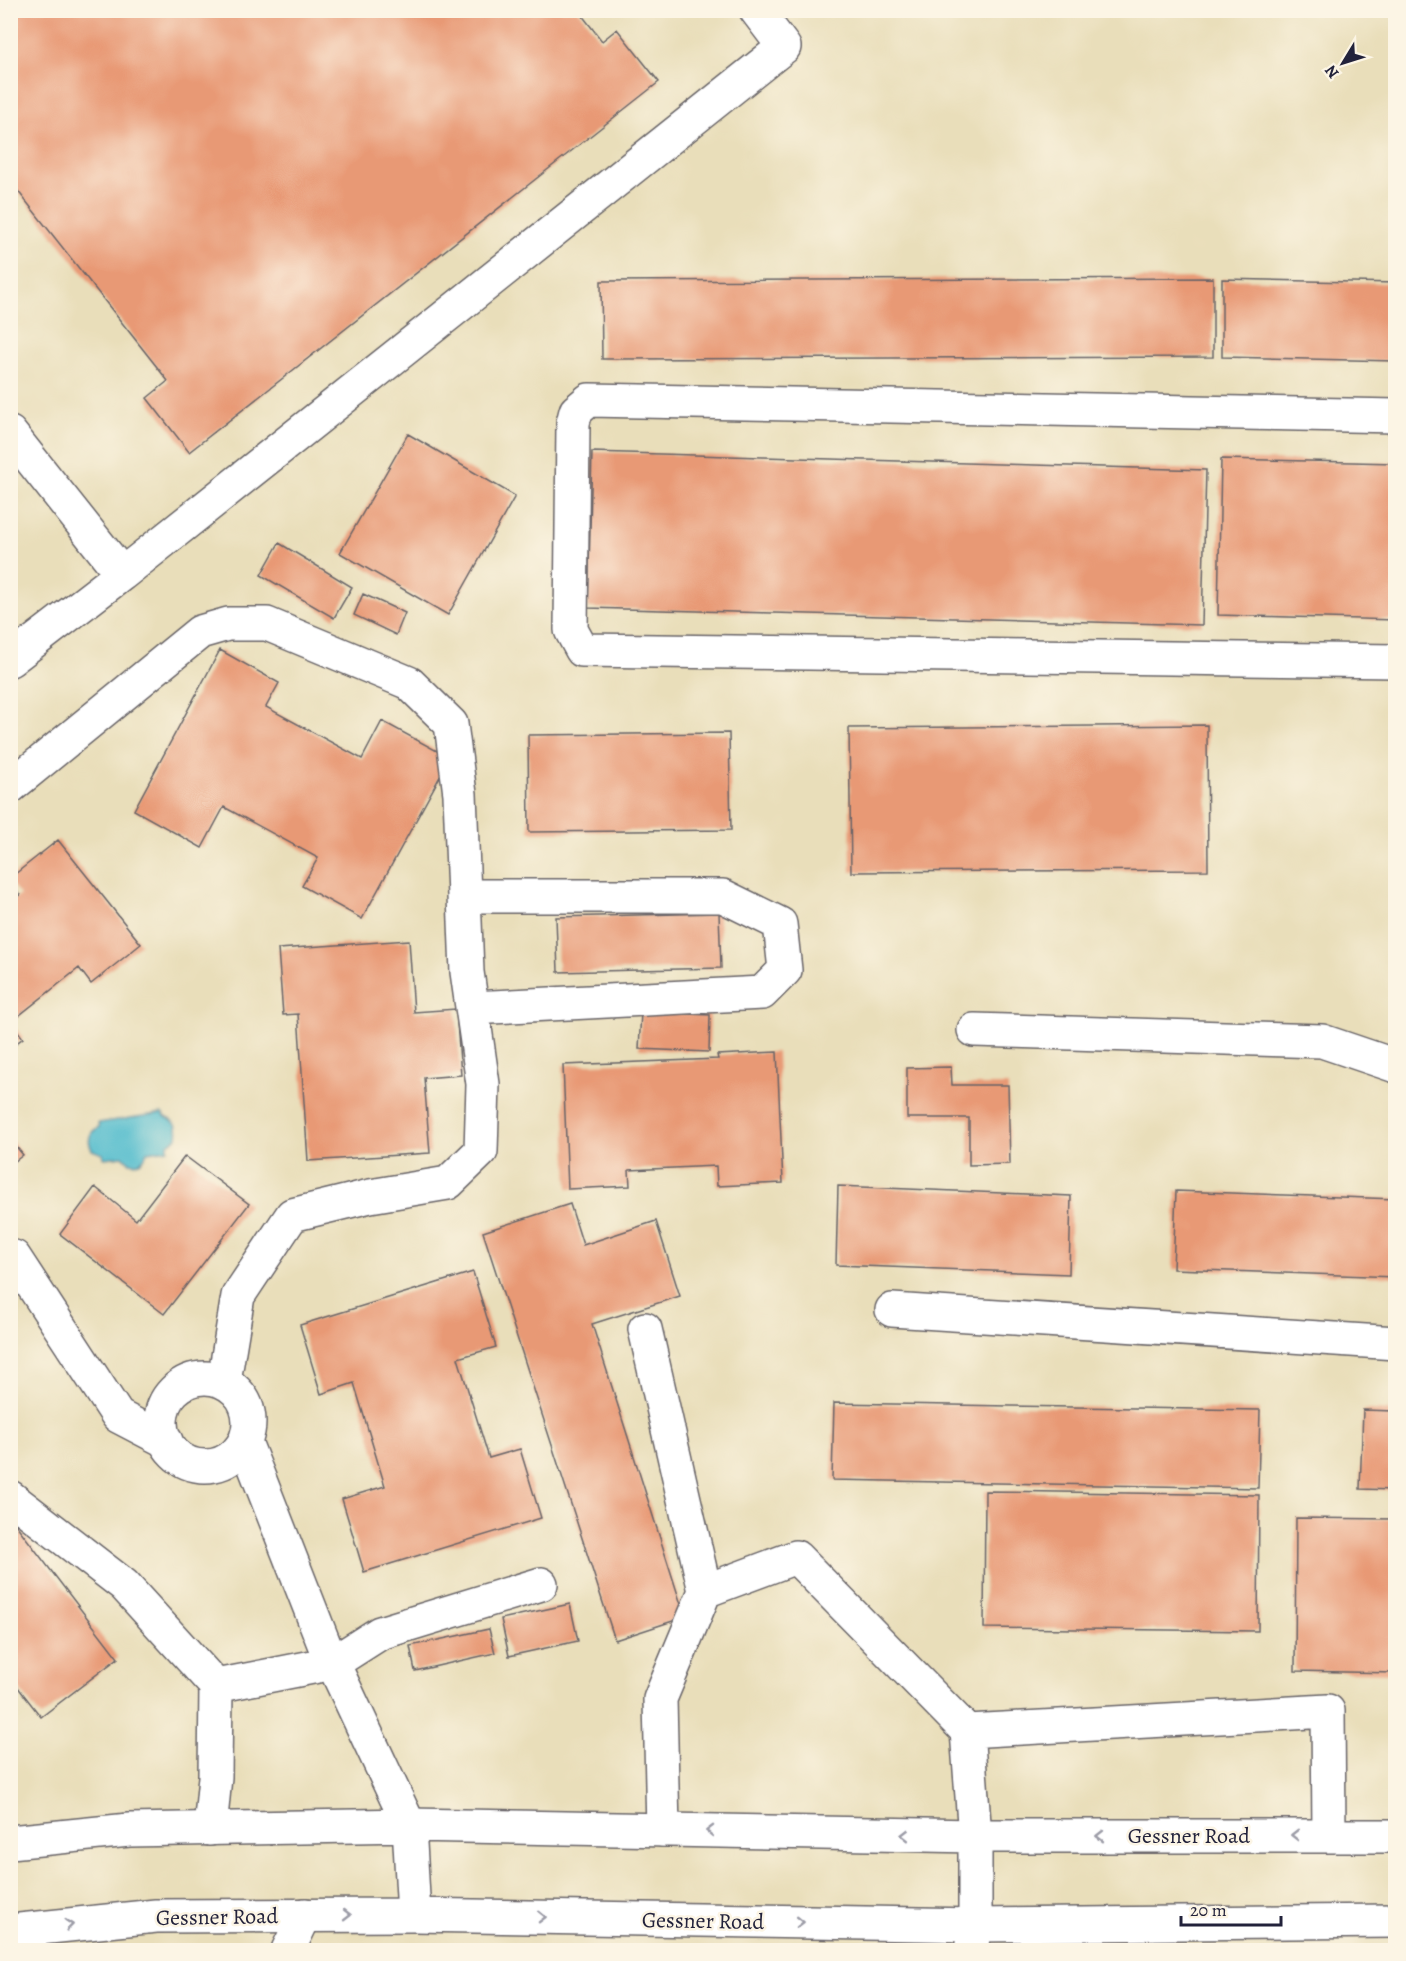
<svg xmlns="http://www.w3.org/2000/svg" width="1406" height="1961" font-family="Alegreya,serif">
	<style>
		.water { fill: #51bccd; stroke: #3a6f84; stroke-width: 1.5 }
		.building { fill: #e89975 }
		.lines { fill: none; stroke-linecap: round; stroke-linejoin: round }
		.minor-casing { stroke: #686467; stroke-width: 36 }
		.major-casing { stroke: #686467; stroke-width: 36 }
		.minor { stroke: #fff; stroke-width: 33 }
		.major { stroke: #fff; stroke-width: 33 }
		.oneway { stroke: #9c9ca7 }
		.labels { text-anchor: middle; stroke-width: 5; stroke-linejoin: round; paint-order: stroke }
		.street-label { font-size: 22px; fill: #22223b; stroke: #fcf5e5 }
	</style>
	<rect width="100%" height="100%" fill="#fcf5e5"/>
	<filter id="ink" filterUnits="userSpaceOnUse"><feTurbulence type="fractalNoise" baseFrequency=".0167" numOctaves="2"/><feDisplacementMap in="SourceGraphic" scale="12" xChannelSelector="R" yChannelSelector="G"/><feConvolveMatrix kernelMatrix="1 2 1 2 8 2 1 2 1" color-interpolation-filters="sRGB"/></filter>
	<filter id="wash" filterUnits="userSpaceOnUse"><feTurbulence type="fractalNoise" baseFrequency=".008" numOctaves="4" result="noise"/><feDisplacementMap in="SourceGraphic" scale="24" xChannelSelector="R" yChannelSelector="G"/><feGaussianBlur stdDeviation="1.35" result="paint"/><feColorMatrix in="noise" values="0 0 0 0 0 0 0 0 0 0 0 0 0 0 0 0 0 1.4 0 .05"/><feComposite in="paint" operator="in"/></filter>
	<g filter="url(#wash)">
		<rect width="100%" height="100%" fill="#e9deba"/>
		<path class="water" d="M162,1113C170,1124 180,1117 177,1138L168,1144V1149L147,1152C143,1162 139,1164 129,1162L123,1156L104,1158L103,1154L92,1150C87,1140 89,1132 99,1127L98,1123Z"/>
		<g id="blocks">
			<path class="building" d="M10,10H578L602,41L617,29L659,82L189,452L147,398L168,381L10,181Z
				M1213,278V357L602,359L601,281Z
				M1222,279L1396,283V361L1222,357Z
				M408,434L515,496L448,615L340,553Z
				M592,452L1206,470L1202,625L588,608Z
				M1221,459L1396,463V620L1218,615Z
				M279,543L352,587L334,618L261,575Z
				M363,594L405,613L396,635L354,615Z
				M220,650L279,683L266,707L362,759L382,721L450,758L362,919L302,886L318,858L224,807L202,848L134,810Z
				M1207,725L1208,870L851,872L849,728Z
				M729,733L731,830L529,832L528,735Z
				M58,840L141,944L91,984L79,968L11,1022L23,1038L10,1048V902L20,895L10,882V878Z
				M719,913L721,968L558,972L556,917Z
				M409,940L414,1012L456,1009L461,1075L424,1078L430,1153L308,1161L298,1014L283,1015L278,949Z
				M641,1012L710,1015L709,1052L639,1049Z
				M777,1052L783,1183L717,1186L716,1166L629,1170L630,1186L568,1189L563,1065L718,1059L717,1055Z
				M951,1067L952,1085H1008L1010,1164L969,1165V1118H907V1068Z
				M10,1139L23,1155L10,1165Z
				M185,1156L249,1204L164,1314L60,1234L95,1187L136,1220Z
				M838,1186L1071,1196L1069,1274L836,1265Z
				M1176,1191L1396,1199V1277L1173,1269Z
				M570,1204L583,1245L656,1221L680,1296L592,1324L685,1617L615,1640L483,1232Z
				M473,1272L496,1347L458,1358L489,1458L520,1449L541,1518L364,1572L342,1499L385,1486L354,1383L321,1394L300,1325Z
				M834,1403L1260,1410L1258,1488L832,1480Z
				M1363,1410L1396,1411V1490L1360,1489Z
				M985,1491L1259,1495L1258,1631L984,1628Z
				M10,1517L118,1658L41,1717L10,1677Z
				M1296,1518L1396,1519V1673L1295,1671Z
				M570,1604L578,1641L509,1656L501,1619Z
				M489,1629L495,1653L415,1671L410,1646Z"/>
		</g>
	</g>
	<g filter="url(#ink)">
		<use href="#blocks" fill-opacity="0" stroke="#686467" stroke-width="1.5"/>
		<g class="lines">
			<defs>
				<path id="minor" d="M1396,416L589,400L576,411L573,423L571,630L582,650L1396,661
					M10,433L122,574L784,47L756,10
					M10,660L122,574
					M10,787L200,632L228,624H267L409,683L451,724L460,794L467,972L483,1084L481,1151L448,1183L370,1196L292,1215L238,1296L224,1381
					M464,896H723L780,924L785,970L762,993L472,1008
					M974,1030L1322,1041L1396,1066
					M14,1257L118,1416L166,1441
					M892,1310L1396,1343
					M645,1329L705,1591L660,1699L663,1830
					M161 1422a44 44 0 1 1 88 0a44 44 0 1 1-88 0Z
					M245,1442L324,1644L409,1825
					M10,1497L124,1585L216,1686L215,1777L210,1829
					M705,1591L796,1557L967,1731L975,1836
					M216,1686L333,1663L380,1633L541,1584
					M967,1731L1328,1711L1329,1835
					M288,1950L305,1915
					M971,1950L975,1925"/>
				<path id="major" d="M409,1825L414,1915
					M975,1836V1925
					M10,1842L129,1830L409,1825L975,1836H1396
					M10,1931L156,1916L414,1915L975,1925L1396,1921"/>
			</defs>
			<use href="#minor" class="minor-casing"/>
			<use href="#major" class="major-casing"/>
			<use href="#minor" class="minor"/>
			<use href="#major" class="major"/>
		</g>
		<defs><path id="oneway-chevron" d="M-2-3.5L2.5 0L-2 3.5" fill="none" stroke-width="1.6" stroke-linecap="round" stroke-linejoin="round" transform="scale(1.5)"/></defs>
		<g class="oneway">
			<use href="#oneway-chevron" transform="translate(710 1831) rotate(-179)"/>
			<use href="#oneway-chevron" transform="translate(905 1835) rotate(-179)"/>
			<use href="#oneway-chevron" transform="translate(1295 1835) rotate(180)"/>
			<use href="#oneway-chevron" transform="translate(1100 1836) rotate(180)"/>
			<use href="#oneway-chevron" transform="translate(347 1915)"/>
			<use href="#oneway-chevron" transform="translate(542 1917) rotate(1)"/>
			<use href="#oneway-chevron" transform="translate(800 1922) rotate(1)"/>
			<use href="#oneway-chevron" transform="translate(69 1925) rotate(-6)"/>
		</g>
	</g>
	<g class="labels">
		<g class="street-label">
			<text x="1189" y="1843">Gessner Road</text>
			<text transform="translate(217 1916) rotate(-1)" y="8">Gessner Road</text>
			<text transform="translate(703 1920) rotate(1)" y="8">Gessner Road</text>
		</g>
	</g>
	<rect width="1406" height="1961" fill="none" stroke="#fcf5e5" stroke-width="36"/>
	<g transform="translate(1343 63) rotate(232)" stroke="#fcf5e5" stroke-width="4.5" paint-order="stroke">
	<path d="M0-4.5L10 22L0 15L-10 22Z" fill="#22223b"/>
	<text y="-9" font-size="16" font-weight="bold" text-anchor="middle" fill="#22223b">N</text>
	</g>
	<path d="M1181 1916v9h100v-9" fill="none" stroke="#22223b" stroke-width="3"/>
	<text x="1190" y="1916" font-size="18" fill="#22223b" stroke="#fcf5e5" stroke-width="4.5" paint-order="stroke">20 m</text>
</svg>
